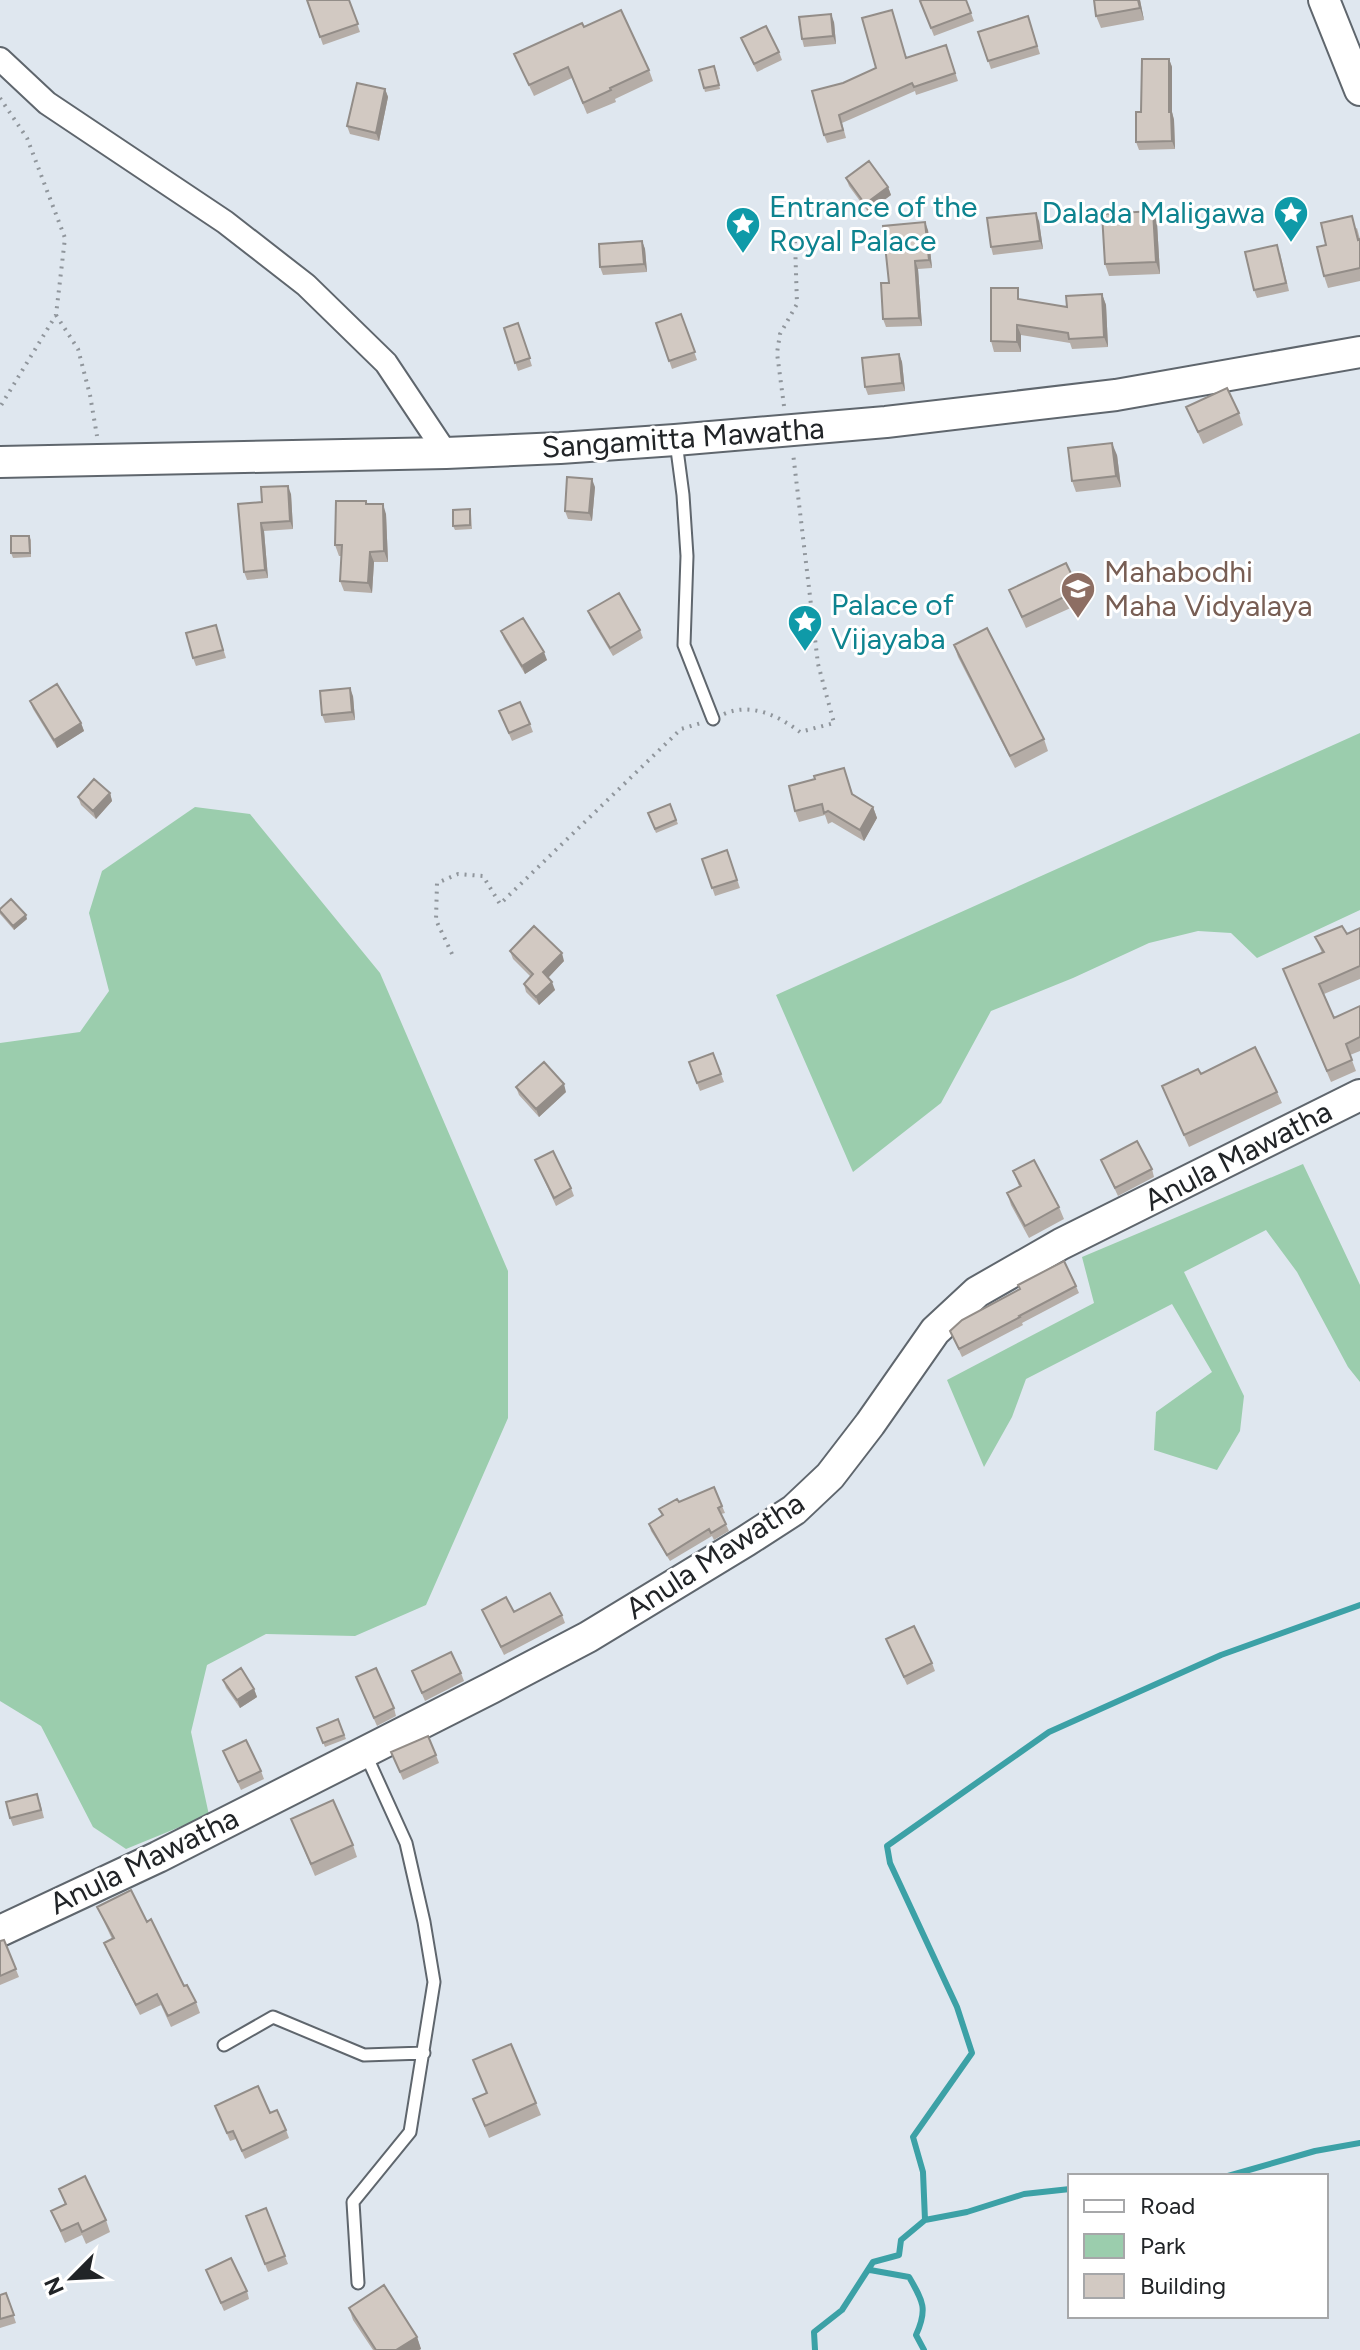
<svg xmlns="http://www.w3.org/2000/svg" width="1360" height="2350" font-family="Figtree,sans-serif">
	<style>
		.green { fill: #9bcdad }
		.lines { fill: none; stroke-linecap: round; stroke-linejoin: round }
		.stream { stroke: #3ca1a6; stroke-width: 6 }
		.service-casing { stroke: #5f666d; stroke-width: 15 }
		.minor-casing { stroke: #5f666d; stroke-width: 26 }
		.secondary-casing { stroke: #5f666d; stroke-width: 34 }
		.path { stroke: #90969c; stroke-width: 4; stroke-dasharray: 2 6; stroke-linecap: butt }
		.service { stroke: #fff; stroke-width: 11 }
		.minor { stroke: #fff; stroke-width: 22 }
		.secondary { stroke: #fff; stroke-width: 30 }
		.wall { fill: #b5ada7 }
		.shaded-wall { fill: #938d88 }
		.building { fill: #d2c9c2; stroke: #938d88; stroke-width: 2 }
		.labels { text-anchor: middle; stroke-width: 6; stroke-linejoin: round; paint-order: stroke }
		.culture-label { font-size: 30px; fill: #0d838f; stroke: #fff; text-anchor: start }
		.street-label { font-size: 30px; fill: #212427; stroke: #fff }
		.education-label { font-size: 30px; fill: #785e54; stroke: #fff; text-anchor: start }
	</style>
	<rect width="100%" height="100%" fill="#dfe7ef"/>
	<path class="green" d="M1360,733V910L1257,958L1231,933L1198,931L1149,943L1073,978L991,1011L941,1103L853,1172L776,995Z
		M195,807L250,814L380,973L508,1271V1418L426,1605L355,1636L266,1634L207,1665L191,1732L209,1815L126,1849L93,1827L41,1726L0,1701V1043L80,1032L109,991L89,913L102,871Z
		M1303,1164L1360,1285V1382L1348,1367L1297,1272L1266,1230L1184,1272L1244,1396L1240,1431L1217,1470L1154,1450L1156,1412L1212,1372L1172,1304L1026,1379L1012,1417L984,1467L947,1380L1094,1303L1082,1257Z"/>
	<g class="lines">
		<path class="stream" d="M1228,2176L1315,2151L1360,2143
			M925,2220L967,2212L1024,2194L1070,2189
			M870,2270L909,2277C923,2301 928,2309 916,2335L924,2350
			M815,2350L814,2332L842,2310L873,2262L899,2255L901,2240L925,2220L923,2172L913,2137L972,2053L957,2007L890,1863L887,1846L1049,1732L1221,1655L1360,1605"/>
		<defs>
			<path id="service" d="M676,442L683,495L687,556L684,645L713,719
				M224,2045L273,2017L364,2055L424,2053
				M358,2283L353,2202L410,2132L434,1982L424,1922L406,1843L366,1755"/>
			<path id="minor" d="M0,59L47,103L225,222L306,285L386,363L446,453"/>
			<path id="secondary" d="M1324,0L1360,90
				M0,462L446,453L560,448L675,440L886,422L1116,395L1360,352
				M0,1931L158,1857L491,1688L588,1637L746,1541L794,1510L830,1476L870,1424L935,1331L977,1292L1061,1244L1360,1095"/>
		</defs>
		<use href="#service" class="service-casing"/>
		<use href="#minor" class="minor-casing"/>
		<use href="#secondary" class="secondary-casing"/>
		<path class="path" d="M0,98L27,138L65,238L56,315L0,407
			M56,315L78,349L90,395L97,436
			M784,406L777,353L780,334L797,304L795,242
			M724,714C751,702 779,716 800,732L834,723L818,664L793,453
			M452,954L436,920L437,883L458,874L483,876L500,904L681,729L701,723"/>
		<use href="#service" class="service"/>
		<use href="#minor" class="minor"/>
		<use href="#secondary" class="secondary"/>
	</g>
	<path class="wall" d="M307,0H349L360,32L323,45Z
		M966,0L974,21L934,36L920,1Z
		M1140,0L1144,20L1101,28L1096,16Z
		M892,10L906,58L946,45L958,81L916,95L915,91L842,123L846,138L827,143L824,135L843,83L876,68Z
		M1028,16L1040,54L991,69L978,32Z
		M834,22L836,44L804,47L802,39Z
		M584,27L649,70L653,81L615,99L616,102L587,114L572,78L534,96L514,54Z
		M741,38L779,52L782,60L757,72Z
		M1169,59L1172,67V112L1174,120L1175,149L1139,150L1136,142L1141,112Z
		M699,70H716L720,89L705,92Z
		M385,89L388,97L379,141L350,134L347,126Z
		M846,178L888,187L891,195L868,212L849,186Z
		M1153,211L1157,223L1160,274L1109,276L1105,264Z
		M1039,221L1043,249L993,255L991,247Z
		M1357,228L1360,239V281L1328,288L1324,276L1326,245Z
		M928,230L932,268L918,269L922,326L886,327L883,319L889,283Z
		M642,241L645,249L647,272L603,275L600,267Z
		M1280,253L1289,291L1257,298L1254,290Z
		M1102,294L1106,305L1108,347L1072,349L1070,343L1021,335V352H994L991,341L1022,299L1067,307Z
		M681,314L697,360L672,369L656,323Z
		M518,323L532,366L518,371L504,328Z
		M899,354L902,362L905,391L868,395L865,387Z
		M1186,407L1239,413L1243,425L1203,444Z
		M1117,455L1121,487L1076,492L1072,481Z
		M595,487L592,521L568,519L565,511Z
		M291,494L293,529L264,531L268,578L247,580L244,572L262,502Z
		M366,501L368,504L386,514L388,562H374L372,593L344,591L340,581L342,556H339L335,545Z
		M471,513L472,529L455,530L453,526Z
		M29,536L31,540V557L13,558L11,553Z
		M1009,590H1079L1084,602L1026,628Z
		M588,611L640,630L643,638L613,656L591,619Z
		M216,625L226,658L196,666L193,658Z
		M501,631L547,660L525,674L504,639Z
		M954,645L1044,739L1048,751L1015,768L958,657Z
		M353,696L355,720L325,723L322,715Z
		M30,701L81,723L84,731L57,748L33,709Z
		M499,711L530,724L533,732L512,741Z
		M844,768L853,795L873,807L877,818L864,841L832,822L828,824L825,815L799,822L795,811L815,779Z
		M110,793L112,801L96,819L81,805L78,797Z
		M670,804L678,824L656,833L648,813Z
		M727,850L740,888L715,896L702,859Z
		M0,909L27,919L14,930L0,914Z
		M1360,928V979L1324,994L1334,1018L1360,1006V1051L1350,1055L1356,1071L1331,1082L1283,969L1322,953L1315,937L1347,934Z
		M510,951L564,961L548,978L555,990L539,1005L526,992L524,984L531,977L513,959Z
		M713,1053L724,1082L700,1091L689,1062Z
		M1162,1086L1277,1092L1282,1103L1189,1147Z
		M516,1087L566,1092L539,1117L519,1095Z
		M535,1160L571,1188L574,1196L556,1206Z
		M1101,1160L1152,1169L1154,1177L1118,1196Z
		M1013,1171L1059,1207L1064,1219L1029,1238L1011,1205L1007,1193L1019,1186Z
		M1076,1286L1079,1293L1022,1323L1023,1325L962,1357L950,1331Z
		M714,1487L725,1513L721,1514L729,1531L714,1540L712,1536L670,1561L651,1531L649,1524L662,1516L659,1509L679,1502Z
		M482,1610L562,1615L565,1623L504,1655Z
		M886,1639L932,1663L935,1671L907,1685Z
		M412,1671L461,1673L464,1681L425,1701Z
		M223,1680L254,1689L257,1697L240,1708L226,1688Z
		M359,1685L394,1708L396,1716L377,1726Z
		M338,1719L346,1739L325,1747L317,1728Z
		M223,1751L261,1771L264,1779L241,1790Z
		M391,1752L436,1755L439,1763L403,1780Z
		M40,1802L44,1818L13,1826L10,1818Z
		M291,1819L353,1845L357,1857L315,1876Z
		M97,1907L147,1922L184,1986L196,2002L200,2013L171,2027L161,2005L140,2015L108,1953L104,1943L112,1939Z
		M4,1940L19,1977L0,1985V1941Z
		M473,2060L536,2103L541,2115L489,2138L473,2099L487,2093Z
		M215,2106L270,2113L286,2130L289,2138L245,2159L236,2139L230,2141Z
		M59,2189L106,2220L110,2232L86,2244L82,2235L65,2243L51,2211L65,2204Z
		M266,2208L288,2264L268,2272L246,2216Z
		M206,2270L247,2291L249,2299L224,2311Z
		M6,2293L16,2323L0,2328V2295Z
		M349,2308L417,2337L421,2349L419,2350H373L353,2320Z"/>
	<path class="shaded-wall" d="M1138,0H1140L1144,20L1140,8Z
		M831,14L834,22L836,44L833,36Z
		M1169,59L1172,67V112L1174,120L1175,149L1172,141L1169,112Z
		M385,89L388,97L379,141L376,133Z
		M888,187L891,195L868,212L865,204Z
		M1153,211L1157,223L1160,274L1156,262Z
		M1036,213L1039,221L1043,249L1040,241Z
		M925,222L928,230L932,268L929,260Z
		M642,241L645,249L647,272L644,264Z
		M915,261L918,269L922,326L919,318Z
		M1102,294L1106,305L1108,347L1104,337Z
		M1017,325L1021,335V352L1017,342Z
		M899,354L902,362L905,391L902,383Z
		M1112,443L1117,455L1121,487L1116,476Z
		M592,479L595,487L592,521L589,513Z
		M288,486L291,494L293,529L290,521Z
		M383,504L386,514L388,562L384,551Z
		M261,523L264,531L268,578L265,570Z
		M370,552L374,562L372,593L368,583Z
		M544,652L547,660L525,674L522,666Z
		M350,688L353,696L355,720L352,712Z
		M81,723L84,731L57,748L54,740Z
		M110,793L112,801L96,819L93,811Z
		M873,807L877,818L864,841L860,830Z
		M26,915L27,919L14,930L13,926Z
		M562,953L564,961L546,980L543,972Z
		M552,982L555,990L539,1005L536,997Z
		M564,1084L566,1092L539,1117L536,1109Z
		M254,1689L257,1697L240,1708L237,1700Z
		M417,2337L421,2349L419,2350H396Z"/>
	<path class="building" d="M307,0H349L358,24L320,37Z
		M922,0H966L971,13L931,28L920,1Z
		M1094,0H1138L1140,8L1096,16Z
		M621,10L649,70L610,88L611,90L583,103L568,67L529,85L514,54L582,23L584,27Z
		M892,10L906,58L946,45L955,73L914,87L912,83L839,115L843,130L824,135L812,91L843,83L876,68L862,18Z
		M831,14L833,36L802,39L799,17Z
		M1028,16L1037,46L988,61L978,32Z
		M766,26L779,52L754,64L741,38Z
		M1142,59H1169V112H1171L1172,141L1136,142V112H1141Z
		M714,66L719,85L704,88L699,70Z
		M357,83L385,89L376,133L347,126Z
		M869,161L888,187L865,204L846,178Z
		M1153,211L1156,262L1105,264L1102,214Z
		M1036,213L1040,241L991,247L987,218Z
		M1352,216L1358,240L1360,239V268L1324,276L1317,247L1326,245L1321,223Z
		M925,222L929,260L915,261L919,318L883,319L881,283H889L883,226Z
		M642,241L644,264L600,267L599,244Z
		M1277,245L1286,283L1254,290L1245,252Z
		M991,288H1018V299L1067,307L1066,296L1102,294L1104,337L1069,339L1068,333L1017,325V342L991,341Z
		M681,314L695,352L669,361L656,323Z
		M518,323L530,358L515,363L504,328Z
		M899,354L902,383L865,387L862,358Z
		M1227,388L1239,413L1198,432L1186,407Z
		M1112,443L1116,476L1072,481L1068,448Z
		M567,477L592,479L589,513L565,511Z
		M288,486L290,521L261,523L265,570L244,572L238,504L262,502L261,487Z
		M336,501H366V504H383L384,551L370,552L368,583L340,581L342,545H335Z
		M470,509V525L453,526V510Z
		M11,536H29L30,553H11Z
		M1066,563L1079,590L1022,617L1009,590Z
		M619,593L640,630L610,648L588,611Z
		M523,618L544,652L522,666L501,631Z
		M216,625L223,650L193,658L186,633Z
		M987,628L1044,739L1010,756L954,645Z
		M57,684L81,723L54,740L30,701Z
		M350,688L352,712L322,715L320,691Z
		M520,702L530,724L509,733L499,711Z
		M844,768L852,794L873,807L860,830L828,811L824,813L822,804L795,811L789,786L815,779L814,776Z
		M94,779L110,793L93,811L78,797Z
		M670,804L676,820L655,829L648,813Z
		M727,850L737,880L712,888L702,859Z
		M11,899L26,915L13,926L0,911V909Z
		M534,926L562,953L543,972L552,982L536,997L524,984L533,974L510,951Z
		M1342,926L1347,934L1360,928V966L1319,984L1334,1018L1360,1006V1037L1346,1044L1352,1060L1327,1071L1283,969L1324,952L1315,937Z
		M1255,1047L1277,1092L1184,1135L1162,1086L1198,1069L1201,1074Z
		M713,1053L721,1074L697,1083L689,1062Z
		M544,1062L564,1084L536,1109L516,1087Z
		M1137,1141L1152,1169L1115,1188L1101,1160Z
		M553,1151L571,1188L554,1198L535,1160Z
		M1034,1160L1059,1207L1025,1226L1007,1193L1021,1186L1013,1171Z
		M1064,1261L1076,1286L1019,1316L1020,1317L959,1349L950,1331L962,1320L1020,1289L1018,1285Z
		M714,1487L722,1506L718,1508L726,1524L711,1533L709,1529L667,1555L649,1524L663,1515L659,1509L677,1499L679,1502Z
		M550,1593L562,1615L501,1647L482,1610L506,1597L514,1612Z
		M914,1626L932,1663L904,1677L886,1639Z
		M451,1652L461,1673L422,1693L412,1671Z
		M241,1668L254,1689L237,1700L223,1680Z
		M376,1668L394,1708L374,1718L356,1677Z
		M338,1719L344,1735L323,1743L317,1728Z
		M428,1736L436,1755L400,1772L391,1752Z
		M246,1740L261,1771L238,1782L223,1751Z
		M37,1794L41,1810L10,1818L6,1802Z
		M333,1800L353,1845L311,1864L291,1819Z
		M131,1890L147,1922L151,1919L184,1986L187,1985L196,2002L168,2016L157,1994L136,2005L104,1943L114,1938L97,1907Z
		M4,1940L16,1969L0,1976V1941Z
		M511,2044L536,2103L485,2126L473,2099L487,2093L473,2060Z
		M258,2086L270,2113L277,2110L286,2130L242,2151L233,2131L227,2133L215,2106Z
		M85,2176L106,2220L82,2232L78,2223L61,2231L51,2211L66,2204L59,2189Z
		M266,2208L285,2256L265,2264L246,2216Z
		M231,2258L247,2291L221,2303L206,2270Z
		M384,2285L417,2337L396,2350H376L349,2308Z
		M6,2293L14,2315L0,2319V2295Z"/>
	<defs>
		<symbol id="sight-pin" viewBox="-11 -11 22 30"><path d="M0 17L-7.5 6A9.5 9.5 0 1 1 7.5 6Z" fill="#0f9aa8" stroke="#fff"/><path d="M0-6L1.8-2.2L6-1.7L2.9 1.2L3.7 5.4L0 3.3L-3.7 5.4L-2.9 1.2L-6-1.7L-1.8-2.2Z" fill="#fff"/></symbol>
		<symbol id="school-pin" viewBox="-11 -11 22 30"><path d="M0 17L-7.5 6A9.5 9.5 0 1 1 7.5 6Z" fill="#8d6e63" stroke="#fff"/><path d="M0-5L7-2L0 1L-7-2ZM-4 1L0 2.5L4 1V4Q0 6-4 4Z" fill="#fff"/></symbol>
	</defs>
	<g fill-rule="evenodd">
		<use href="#sight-pin" x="1271" y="193" width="40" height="54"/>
		<use href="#sight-pin" x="723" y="204" width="40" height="54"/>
		<use href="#school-pin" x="1058" y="569" width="40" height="54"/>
		<use href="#sight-pin" x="785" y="602" width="40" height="54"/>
	</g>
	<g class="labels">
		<g class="culture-label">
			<text x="769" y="217">Entrance of the<tspan x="769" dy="34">Royal Palace</tspan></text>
			<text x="1265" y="223" text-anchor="end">Dalada Maligawa</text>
			<text x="831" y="615">Palace of<tspan x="831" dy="34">Vijayaba</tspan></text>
		</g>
		<g class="street-label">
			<text transform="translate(683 438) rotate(-4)" y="10">Sangamitta Mawatha</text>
			<text transform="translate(1238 1156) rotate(-27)" y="10">Anula Mawatha</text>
			<text transform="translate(715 1556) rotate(-33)" y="10">Anula Mawatha</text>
			<text transform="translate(144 1861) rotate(-26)" y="10">Anula Mawatha</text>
		</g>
		<g class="education-label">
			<text x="1104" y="582">Mahabodhi<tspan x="1104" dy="34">Maha Vidyalaya</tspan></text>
		</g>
	</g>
	<rect x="1068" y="2174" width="260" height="144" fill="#ffffff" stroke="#a6a7a9" stroke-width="2"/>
	<rect x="1084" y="2200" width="40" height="12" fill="#ffffff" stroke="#a6a7a9" stroke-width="2"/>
	<text x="1140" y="2214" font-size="24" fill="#212427">Road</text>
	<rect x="1084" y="2234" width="40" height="24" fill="#9bcdad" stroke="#a6a7a9" stroke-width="2"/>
	<text x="1140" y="2254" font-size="24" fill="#212427">Park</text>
	<rect x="1084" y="2274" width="40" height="24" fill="#d2c9c2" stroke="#a6a7a9" stroke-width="2"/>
	<text x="1140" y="2294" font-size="24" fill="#212427">Building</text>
	<g transform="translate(72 2278) rotate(246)" stroke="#ffffff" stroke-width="6" paint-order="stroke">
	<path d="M0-6L14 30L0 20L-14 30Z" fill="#212427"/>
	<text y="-12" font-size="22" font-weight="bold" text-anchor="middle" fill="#212427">N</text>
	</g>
</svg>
